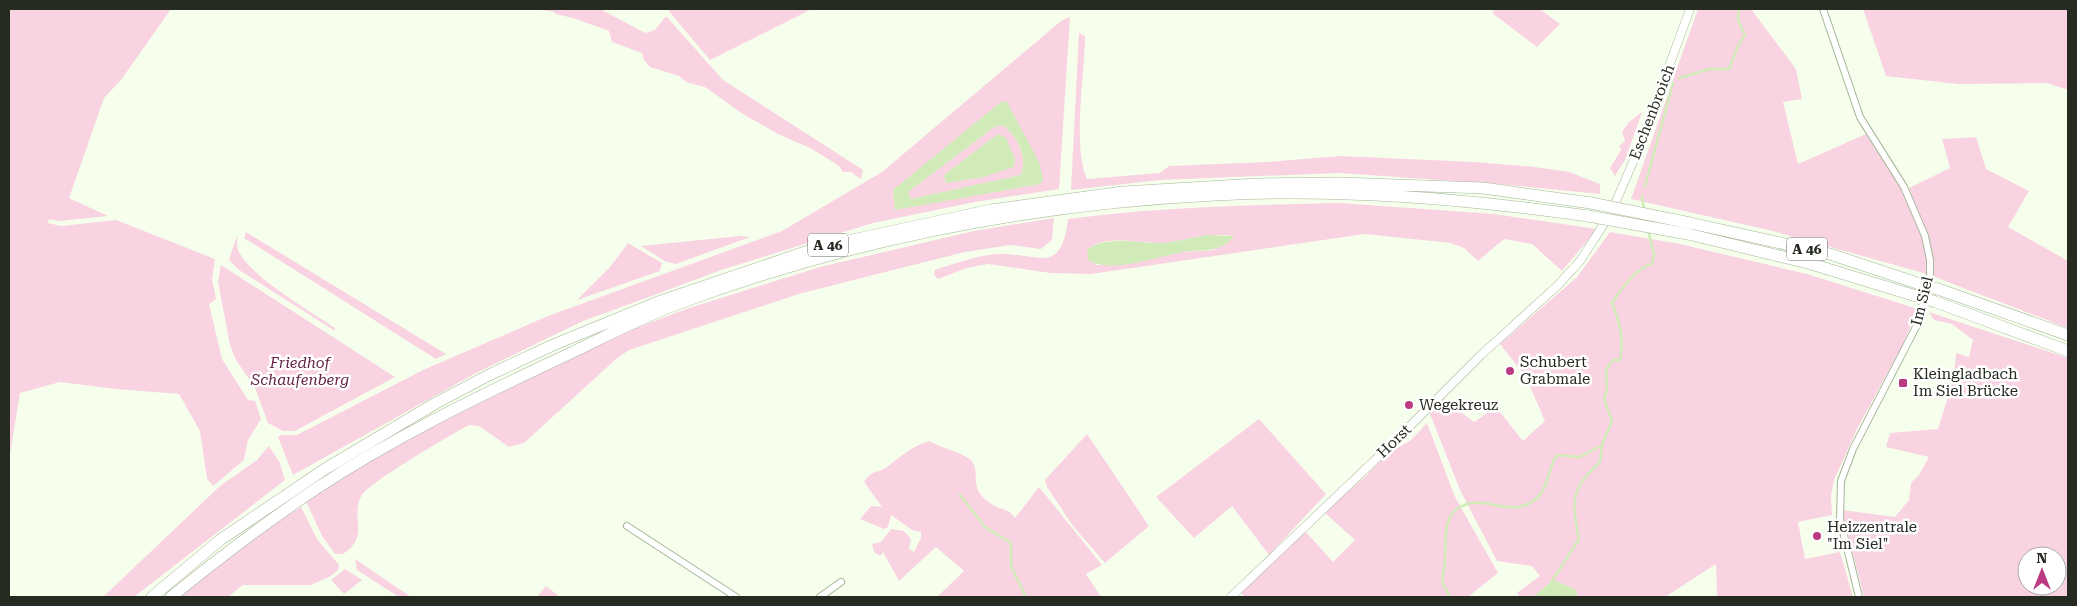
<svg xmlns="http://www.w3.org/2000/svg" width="2077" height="606" font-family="'Roboto Serif',serif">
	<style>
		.green { fill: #fad3e3; fill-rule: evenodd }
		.water { fill: #d0ebb7; fill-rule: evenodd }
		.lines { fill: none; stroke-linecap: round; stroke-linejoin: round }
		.stream { stroke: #d0ebb7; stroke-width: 2.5 }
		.minor-casing { stroke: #a6b699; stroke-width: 8 }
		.tertiary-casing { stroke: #a6b699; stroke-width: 9 }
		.motorway-casing { stroke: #a6b699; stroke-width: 12 }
		.minor { stroke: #fff; stroke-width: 6 }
		.tertiary { stroke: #fff; stroke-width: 8 }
		.motorway { stroke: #fff; stroke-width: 11 }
		.motorway-bridge-casing { stroke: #a6b699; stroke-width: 12; stroke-linecap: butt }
		.motorway-bridge { stroke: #fff; stroke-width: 11 }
		.poi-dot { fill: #bc3a81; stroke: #fff; stroke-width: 2 }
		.labels { text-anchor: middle; stroke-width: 5; stroke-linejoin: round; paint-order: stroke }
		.shield { fill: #fff; stroke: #666b63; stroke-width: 1 }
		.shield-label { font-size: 14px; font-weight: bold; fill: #252b20 }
		.street-label { font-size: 15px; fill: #252b20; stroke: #fff }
		.poi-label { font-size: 15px; fill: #252b20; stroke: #fff; text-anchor: start }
		.park-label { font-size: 15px; font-style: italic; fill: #662346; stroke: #fff }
	</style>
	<rect width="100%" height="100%" fill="#f5ffec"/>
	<path class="green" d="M9,9H171L121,80L104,98L69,198L108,216L60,221L49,219L48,223L61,226L116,220L215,259L212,279L216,299L209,304L222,359L248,400L255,401L261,419L248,440L244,460L213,486L207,479L200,431L179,394L116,389L60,382L20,393L9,460Z
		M536,9H600L645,33L655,30L666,16L723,80L863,170L861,179L851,172H843L839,166L812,149L778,134L743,114L705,87L686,82L679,76L650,67L644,60L642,53L612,42L609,31L573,18L556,14L554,12Z
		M667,9H812L710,60Z
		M1495,9H1540L1560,24L1537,47L1492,13Z
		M1698,9H1751L1796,69L1802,99L1783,102L1798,164L1866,134C1895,179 1926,219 1927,274L1773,231L1631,199Z
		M1863,9H2068V90L2047,83L1958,84L1886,76Z
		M1070,17L1059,189L975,202L873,223L721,270L657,294L583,321L476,373L293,475L278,437L280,435H297L423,370L548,316L782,231L882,172L1061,21ZM1007,102L1040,184L895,209L893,190Z
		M1079,33L1085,36C1085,74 1072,146 1087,179L1160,173L1169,166L1268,162L1340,156L1475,162L1535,167L1569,172L1600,184V194L1499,184L1339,173L1160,180L1071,190Z
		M1642,112L1625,160L1615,176L1610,168L1621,150L1619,146L1625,141L1622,132L1629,122Z
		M1003,125C1018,136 1028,158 1021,175L911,199L908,192L994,127ZM997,135L1006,138L983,177L946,183L944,175Z
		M1976,137L1986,169L2029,191L2008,227L2068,261V328L1932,276L1929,241L1909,188L1950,168L1942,139Z
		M1340,203L1494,214L1597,229L1562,271L1532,244L1504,239L1478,261L1464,248L1451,243L1365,234L1091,274L1051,273L988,264L967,268L938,279L934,275L935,270L940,268C958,263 978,255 997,254C1037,252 1061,278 1068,219C1158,207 1249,205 1340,203ZM1208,235H1230L1221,246L1213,250L1181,252L1122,265H1096L1087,251C1102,233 1142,244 1162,243C1177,242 1193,237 1208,235Z
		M1054,218L1052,240L1041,249L1010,245L965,252L802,293L629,350L616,359L524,443L509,447L479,426L469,425C452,434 370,482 362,495C349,517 371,536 343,554H335L322,536L305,499L419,431L628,331L689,308L820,267L974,231Z
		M246,232L446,354L436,359L244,238Z
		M1610,232L1680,244L1807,274L1918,309L1902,346L1857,429L1834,480L1831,496L1832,515L1798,522L1805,559L1840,552L1853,597H1717L1716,564L1665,597H1578L1575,589L1553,580L1533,597H1520L1517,593L1540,576L1532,566L1497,561L1460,490L1430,414L1443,398L1474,422L1496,407L1523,441L1545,421L1526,377L1500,344L1577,277Z
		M237,236C238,241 236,245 238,250C249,276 310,311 335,328V331L239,270L229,260Z
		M740,236L750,237L676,264L666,262L641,246Z
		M628,243L662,263L660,271L577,300L610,267Z
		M221,265L395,377L295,431H283L268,423L255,388L236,360L230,345L218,282Z
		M1929,312L2068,358V597H1864L1842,510L1895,517L1909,500L1911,483L1919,475L1929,457L1886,447L1890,433L1938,429L1954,377L1956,353L1969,357L1973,340L1952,324L1934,320ZM2027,556H2057V586H2027Z
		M1259,419L1326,494L1269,555L1232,506L1194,538L1156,497Z
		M1427,423L1455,497L1498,573L1468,597H1245L1240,592L1305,531L1333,562L1355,540L1324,512L1365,477L1387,454L1411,440Z
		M1087,434L1149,526L1105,563L1073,526L1047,487L1045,480Z
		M929,441C938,446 965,454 971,460C982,474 967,487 990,503C999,510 1009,508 1015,518L1039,487L1102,565L1086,574L1101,597H937L964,571L936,547L899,581L883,552L880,556L874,552L872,544L881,542L891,529L904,531L911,539L909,549L914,552L921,538V532L912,530L891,515L888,527L884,529L860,519L871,506L882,507L864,482C872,469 877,474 887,467C900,457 912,446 929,441Z
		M269,446L280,463L285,480L134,597H103L220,486L257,460Z
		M301,507L317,539L339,565L338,570L331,576L311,585H243L228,597H176L258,533Z
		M355,559L411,597H399L357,570Z
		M345,569L362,580L344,594L331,580Z
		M546,586L560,597H537Z"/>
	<path class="water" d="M1002,101L1007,102L1040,164L1043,180L1040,184L895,210L893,190ZM1003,125C1018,136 1028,158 1021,175L911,199L908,192L994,127Z
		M998,134L1006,138L1015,159L1014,167L983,177L946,183L944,175Z
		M1208,235L1234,236C1221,255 1197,248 1178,253C1153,258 1111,274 1088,260L1087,251C1102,234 1142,244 1162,243C1177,242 1193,237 1208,235Z
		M1553,580L1575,589L1578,597H1533Z"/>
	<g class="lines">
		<path class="stream" d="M1679,78L1710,69H1729L1738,46L1745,35L1738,20L1739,9
			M1645,186L1673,83
			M1642,196L1644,210
			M960,495L985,527L1011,543V566L1026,597
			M1552,581L1579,539C1571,498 1571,490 1600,462L1602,445L1612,421L1604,399L1607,389L1606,370L1613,360H1620C1624,339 1620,322 1612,303C1619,291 1638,266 1652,264L1654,254L1648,230
			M1449,597C1449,591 1445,589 1443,584C1441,577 1445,568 1445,561C1446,543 1442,514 1462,506C1487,494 1513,521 1538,497C1549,486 1548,468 1557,455L1580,457L1602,445"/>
		<defs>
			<path id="minor" d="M1823,9L1860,117L1904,187L1925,236L1930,260V277L1917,325L1853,449L1841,481L1840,519L1859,597
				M627,526L736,597
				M820,597L841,582"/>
			<path id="tertiary" d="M1231,597L1398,438L1481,355L1558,285L1580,261L1611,213L1639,148L1690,9"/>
			<path id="motorway" d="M1690,223L1830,254L1920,284
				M1688,234L1808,263L1916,296
				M1938,289L2068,335
				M1936,302L2068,351
				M152,597L220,540L325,469L436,403L487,376L553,345L658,302L820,247L991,210L1123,192L1257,184L1340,183L1483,188L1591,203
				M171,597C218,559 266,522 317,488C393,438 475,398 558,359C597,341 635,320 675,305C848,240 1032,204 1216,195C1341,188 1465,199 1588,216"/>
		</defs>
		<use href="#minor" class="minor-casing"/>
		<use href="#tertiary" class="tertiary-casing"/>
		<use href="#motorway" class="motorway-casing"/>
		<use href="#minor" class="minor"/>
		<use href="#tertiary" class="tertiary"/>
		<use href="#motorway" class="motorway"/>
		<defs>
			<path id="motorway-bridge" d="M1591,203L1690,223
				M1588,216L1688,234
				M1920,284L1938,289
				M1916,296L1936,302"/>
		</defs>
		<use href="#motorway-bridge" class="motorway-bridge-casing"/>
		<use href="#motorway-bridge" class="motorway-bridge"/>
	</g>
	<g class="poi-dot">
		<circle cx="1510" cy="371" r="5"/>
		<rect x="1898" y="378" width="10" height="10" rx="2.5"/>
		<circle cx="1409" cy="405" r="5"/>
		<circle cx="1817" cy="536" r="5"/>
	</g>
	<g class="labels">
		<g class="shield">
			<rect x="808" y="233.5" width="40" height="23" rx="4"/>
			<rect x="1787" y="237.5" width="40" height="23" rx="4"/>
		</g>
		<g class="shield-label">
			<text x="828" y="250">A 46</text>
			<text x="1807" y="254">A 46</text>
		</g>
		<g class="street-label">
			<text transform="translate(1652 112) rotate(-69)" y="5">Eschenbroich</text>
			<text transform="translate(1922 301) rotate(-76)" y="5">Im Siel</text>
			<text transform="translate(1394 441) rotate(-44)" y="5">Horst</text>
		</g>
		<g class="poi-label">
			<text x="1520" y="367">Schubert<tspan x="1520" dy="17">Grabmale</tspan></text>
			<text x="1913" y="379">Kleingladbach<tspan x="1913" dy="17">Im Siel Brücke</tspan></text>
			<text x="1419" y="410">Wegekreuz</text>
			<text x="1827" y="532">Heizzentrale<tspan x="1827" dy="17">"Im Siel"</tspan></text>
		</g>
		<g class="park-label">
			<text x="300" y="368">Friedhof<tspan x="300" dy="17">Schaufenberg</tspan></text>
		</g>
	</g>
	<rect width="2077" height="606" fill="none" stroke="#252b20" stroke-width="20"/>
	<g transform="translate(2042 571)"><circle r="24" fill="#ffffff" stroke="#a8aaa6"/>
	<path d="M0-4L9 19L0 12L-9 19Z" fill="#bc3a81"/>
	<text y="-8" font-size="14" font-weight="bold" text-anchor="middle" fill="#252b20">N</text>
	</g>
</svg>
